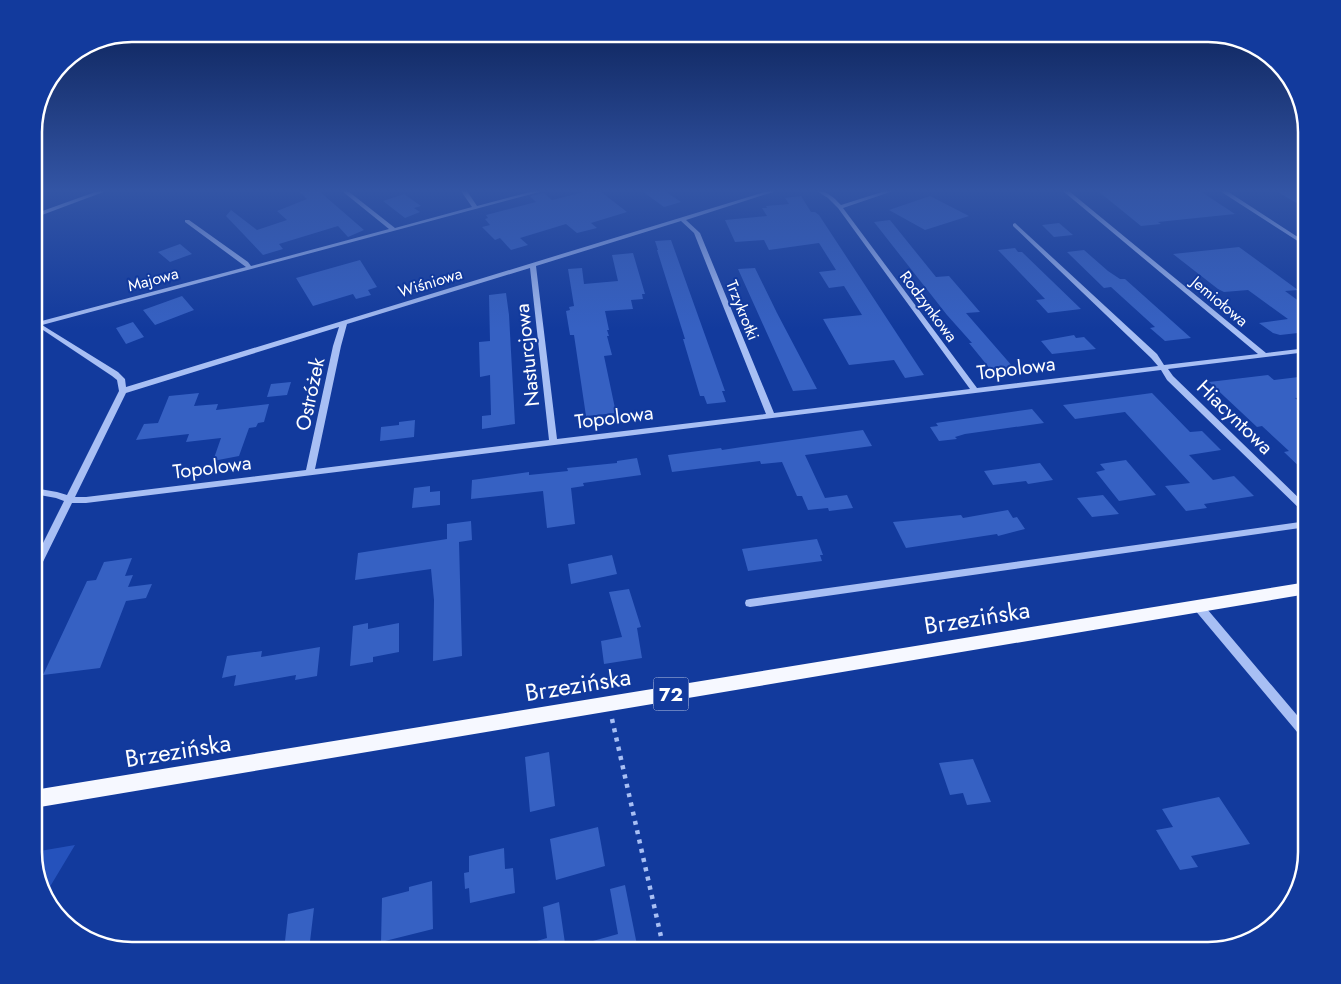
<svg xmlns="http://www.w3.org/2000/svg" width="1341" height="984" font-family="Jost,sans-serif">
	<style>
		.green { fill: #2552bc }
		.building { fill: #3661c3 }
		.lines { fill: none; stroke-linecap: round; stroke-linejoin: round }
		.path { stroke: #a8bff4; stroke-width: 4.5; stroke-dasharray: 4 5.5; stroke-linecap: butt }
		.minor { fill: #a8bff4; fill-rule: evenodd }
		.major { fill: #f6f8ff; fill-rule: evenodd }
		.labels { text-anchor: middle; stroke-width: 4; stroke-linejoin: round; paint-order: stroke }
		.far-street-label { font-size: 16px; fill: #fff; stroke: #123a9d }
		.shield { fill: #123a9d; stroke: #b8c4e2; stroke-width: 1 }
		.shield-label { font-size: 19px; font-weight: bold; fill: #fff }
		.street-label { font-size: 20px; fill: #fff; stroke: #123a9d }
		.near-street-label { font-size: 24px; fill: #fff; stroke: #123a9d }
		.rim { fill: none; stroke: #fff; stroke-width: 2.5 }
	</style>
	<rect width="100%" height="100%" fill="#123a9d"/>
	<path class="green" d="M75,845L45,895L34,852Z"/>
	<path class="building" d="M299,191H319L364,230L348,237L338,226L279,244L283,249L263,255L226,216L231,210L257,230L287,220L277,211L307,199Z
		M588,191H600L627,212L591,223L597,228L577,233L566,224L520,238L528,245L511,250L500,238L495,240L482,227L490,225L485,219L488,218L486,215L536,202L530,196L544,193L552,200Z
		M642,191H665L681,202L664,207Z
		M1098,191H1200L1235,214L1158,222L1161,224L1141,226Z
		M1276,191H1307V209Z
		M404,194L421,206L414,208L420,212L405,218L383,201Z
		M801,196L811,212H815L819,215L924,375L905,378L894,360L849,365L823,319L862,315L844,286L829,288L819,272L836,270L819,243L769,250L764,240L735,242L725,220L767,216L762,208H767L766,206L789,204L785,198Z
		M930,196L969,216L925,230L889,210Z
		M890,220L936,277L949,276L980,312L966,313L1013,367L991,370L969,343H972L947,315L874,222Z
		M1059,223L1073,235L1054,237L1042,225Z
		M671,240L725,391H722L726,402L707,404L704,396H700L683,339H685L657,250H658L655,241Z
		M180,244L192,254L170,262L158,252Z
		M1239,247L1298,290L1285,291L1307,307V341L1298,333L1280,335L1273,333L1259,323L1288,319L1248,290L1224,292L1218,289L1173,254Z
		M1015,248L1018,252H1022L1081,309L1048,313L1036,300L1045,299L998,250Z
		M1084,250L1108,271L1120,279H1125L1191,338L1165,341L1150,328L1155,327L1111,287L1104,288L1067,252Z
		M633,253L645,294H642L643,299L631,300L633,309L605,311L609,330H607L609,336H607L612,355L604,356L616,413L586,416L574,335H570L566,311L570,310L569,307L574,306L568,269L582,268L584,284L618,281L612,255Z
		M360,260L377,287L368,290L371,295L356,299L353,294L313,306L296,278Z
		M755,268L777,313L817,389L793,391L738,269Z
		M506,293L509,315L515,424L482,429V416L491,415L490,375L480,377L479,342L490,341L489,295Z
		M182,296L194,310L155,325L143,310Z
		M133,322L144,337L126,344L116,328Z
		M1074,335L1076,338L1084,337L1096,349L1052,354L1041,341Z
		M1268,375L1274,380L1307,376V397L1295,398L1307,408V474L1284,452L1289,451L1262,426L1257,427L1209,382Z
		M291,382L287,395L267,397L271,384Z
		M199,393L194,406L218,404L216,410L269,404L264,422L258,423L256,427L249,428L239,456L213,461L221,438L186,442L189,434L136,440L144,424L158,423L169,396Z
		M1152,393L1190,432L1202,431L1221,450L1189,455L1213,480L1234,476L1254,496L1204,504L1207,508L1186,511L1165,486L1190,483L1125,412L1075,419L1063,405Z
		M1032,409L1044,423L965,434L955,437L957,439L939,441L930,427L938,426L936,423Z
		M415,420L414,437L380,441L381,427L399,425V422Z
		M863,430L872,446L805,455L825,498L847,495L853,508L829,511L828,508L808,510L802,496H797L782,462L761,464L760,461L672,472L668,455L721,448L722,450L742,447Z
		M637,458L641,475L583,483L584,486L571,488L575,524L547,528L543,491L471,499L472,480L529,472V475L568,471L567,468L617,463V461Z
		M1126,460L1156,495L1119,501L1096,472L1105,470L1100,464Z
		M1040,463L1053,480L1028,484L1026,481L993,485L984,471Z
		M430,486V492L440,491V505L412,508L414,488Z
		M1103,495L1119,514L1092,517L1077,498Z
		M1008,510L1013,518L1017,517L1025,529L998,536L997,534L906,548L893,522L961,515L963,518Z
		M471,521L472,540L459,542L462,656L433,661L434,600L431,569L355,580L358,553L447,539V524Z
		M817,539L823,555H820L822,561L748,571L742,549Z
		M612,555L617,574L571,584L568,564Z
		M132,558L125,576L133,575L128,587L152,584L146,598L126,601L100,668L43,675L87,581L96,580L104,562Z
		M629,589L641,627L637,628L642,658L604,664L601,641L622,637L609,592Z
		M368,623V629L399,623V652L373,657V662L350,666L353,626Z
		M320,647L317,676L295,680L296,675L234,686L236,675L222,678L227,656L262,651L261,657Z
		M549,752L555,806L530,812L525,757Z
		M973,759L991,802L967,805L963,793L950,795L939,763Z
		M1219,797L1250,844L1191,856L1198,867L1180,870L1156,830L1173,827L1162,809Z
		M598,827L605,866L556,880L550,839Z
		M504,848L505,869L513,868L515,893L470,903L469,888L465,889L464,873L469,872V856Z
		M432,881L433,929L381,942L382,898L409,891V887Z
		M625,885L638,950H576L575,946L618,934L610,889Z
		M559,902L566,950H520V946L547,938L543,907Z
		M314,908L309,950H284L288,914Z"/>
	<g class="lines">
		<path class="path" d="M612,719L664,950"/>
		<path class="minor" d="M98,191H106L34,218V214Z
			M342,191H348L395,228L472,207L461,191H467L477,206L534,191H543L42,325L118,372L125,379L126,387L768,191H776L686,220L700,233L774,413L970,389L838,208L828,198L817,191C828,191 834,198 841,205L885,191H893L843,208L977,388L1158,366L1151,358L1013,226V224L1015,223L1157,354L1164,365L1258,354L1063,191H1069L1266,353L1307,348V352L1168,369L1173,376L1307,506V514L1304,513L1167,380L1161,370L86,503H72L37,574L34,575V561L64,501L56,498L34,494V488L57,492L67,495L119,391L117,380L112,376L40,328L34,327V323L246,267L185,222V220H189L248,262L251,266L389,229ZM681,221L694,233L766,414L557,439L536,266ZM530,268L549,440L315,469L341,346L347,324ZM339,327L333,346L306,470L86,497H75L126,393Z
			M1220,191H1227L1307,243V247Z
			M1307,521V527L750,607L746,606L745,603L746,600L750,599Z
			M1198,602L1202,603L1307,727V740L1303,739L1194,609L1193,606L1194,603Z"/>
		<path class="major" d="M1307,582V594L34,808V790Z"/>
	</g>
	<linearGradient id="sky" x2="0" y2="1"><stop stop-color="#0a2056"/><stop offset="0.58" stop-color="#3355a5"/><stop offset="1" stop-color="#3355a5" stop-opacity="0"/></linearGradient>
	<rect width="1341" height="329" fill="url(#sky)"/>
	<g class="labels">
		<g class="far-street-label">
			<text transform="translate(153 279) rotate(-15)" y="6">Majowa</text>
			<text transform="translate(430 282) rotate(-17)" y="6">Wiśniowa</text>
			<text transform="translate(1220 301) rotate(40)" y="6">Jemiołowa</text>
			<text transform="translate(929 306) rotate(53)" y="6">Rodzynkowa</text>
			<text transform="translate(743 310) rotate(68)" y="6">Trzykrotki</text>
		</g>
		<rect class="shield" x="653.5" y="677.5" width="35" height="33" rx="4"/>
		<g class="shield-label">
			<text x="671" y="701">72</text>
		</g>
		<g class="street-label">
			<text transform="translate(527 355) rotate(-96)" y="7">Nasturcjowa</text>
			<text transform="translate(1016 368) rotate(-7)" y="7">Topolowa</text>
			<text transform="translate(310 394) rotate(-78)" y="7">Ostróżek</text>
			<text transform="translate(614 417) rotate(-7)" y="7">Topolowa</text>
			<text transform="translate(1235 417) rotate(44)" y="7">Hiacyntowa</text>
			<text transform="translate(212 467) rotate(-7)" y="7">Topolowa</text>
		</g>
		<g class="near-street-label">
			<text transform="translate(977 618) rotate(-9)" y="8">Brzezińska</text>
			<text transform="translate(578 685) rotate(-9)" y="8">Brzezińska</text>
			<text transform="translate(178 751) rotate(-9)" y="8">Brzezińska</text>
		</g>
	</g>
	<path d="M0 0H1341V984H0ZM132 42H1208A90 90 0 0 1 1298 132V852A90 90 0 0 1 1208 942H132A90 90 0 0 1 42 852V132A90 90 0 0 1 132 42Z" fill="#123a9d" fill-rule="evenodd"/>
	<path class="rim" d="M132 42H1208A90 90 0 0 1 1298 132V852A90 90 0 0 1 1208 942H132A90 90 0 0 1 42 852V132A90 90 0 0 1 132 42Z"/>
</svg>
